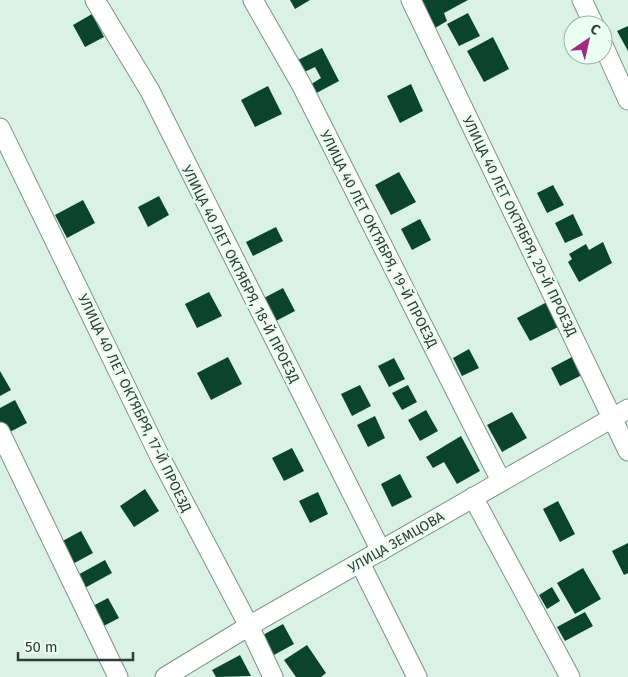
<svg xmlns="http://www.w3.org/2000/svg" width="628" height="677" font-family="'Fira Sans',sans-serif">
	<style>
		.building { fill: #0b442d }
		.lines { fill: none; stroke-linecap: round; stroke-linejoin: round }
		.minor-casing { stroke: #7c9286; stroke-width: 21 }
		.minor { stroke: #fff; stroke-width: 19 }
		.labels { text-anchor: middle; stroke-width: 5; stroke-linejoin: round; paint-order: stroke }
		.street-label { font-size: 14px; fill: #323b36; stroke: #ebfef3 }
	</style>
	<rect width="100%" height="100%" fill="#daf2e5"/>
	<path class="building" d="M290,0H310L295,9Z
		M419,0H468L444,13L447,21L435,28Z
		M468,13L480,36L459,46L447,24Z
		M92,14L104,37L85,47L73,25Z
		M628,26V51L617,31Z
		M493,37L509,69L484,82L467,51Z
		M322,48L339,81L309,97L305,88L321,78L315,67L298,75L292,63Z
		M411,84L423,111L400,123L387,96Z
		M268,86L282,114L255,127L241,100Z
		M399,172L416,202L391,215L375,185Z
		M553,185L564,205L547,213L537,193Z
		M159,196L169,215L148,227L138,207Z
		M83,200L95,223L67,238L55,215Z
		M573,214L583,235L565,243L555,223Z
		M420,219L431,240L412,250L401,229Z
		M276,227L283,241L253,256L246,242Z
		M603,242L612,263L579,282L568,262L572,259L569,254L586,244L589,250Z
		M283,288L295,311L274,322L262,299Z
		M209,292L222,316L197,328L185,304Z
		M547,302L560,326L530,341L517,318Z
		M469,349L479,368L462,376L453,358Z
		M228,357L242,384L211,400L197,373Z
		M572,357L582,375L560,386L551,368Z
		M394,358L405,379L389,387L378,366Z
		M0,371L11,390L0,396Z
		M360,385L371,406L352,416L341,394Z
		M408,385L417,402L402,410L392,393Z
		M15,400L27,423L6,434L0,423V408Z
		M426,410L438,431L420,441L408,420Z
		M512,412L527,438L502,452L487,425Z
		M375,416L385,438L368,447L357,425Z
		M461,436L480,471L457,484L444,462L433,468L426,457Z
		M292,448L304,471L284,481L272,458Z
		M400,474L412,497L392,507L381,484Z
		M145,489L159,511L134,527L120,506Z
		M318,492L328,514L310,523L299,501Z
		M558,501L575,534L560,542L543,509Z
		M81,531L93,553L69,566L57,544Z
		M628,543V573L624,575L612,551Z
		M105,560L112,573L81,590L74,577Z
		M583,568L601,599L575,614L557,583Z
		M552,587L560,601L547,609L539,595Z
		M108,598L119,618L100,628L89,608Z
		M585,612L593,626L565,641L557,627Z
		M283,624L294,644L274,655L263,635Z
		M307,645L326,673L321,677H296L284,660Z
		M240,655L251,676L216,677L212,670Z"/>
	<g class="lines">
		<defs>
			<path id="minor" d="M95,0L150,91L381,551
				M253,0L301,84L501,481
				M411,0L628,451
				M582,0L594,25
				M603,45L628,100
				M0,128L160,457L249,626L273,677
				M0,432L118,677
				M473,497L570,677
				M360,563L417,677
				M165,677L249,626L628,409"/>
		</defs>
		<use href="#minor" class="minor-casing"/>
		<use href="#minor" class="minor"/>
	</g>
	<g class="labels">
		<g class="street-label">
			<text transform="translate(520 226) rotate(64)" y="5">УЛИЦА 40 ЛЕТ ОКТЯБРЯ, 20-Й ПРОЕЗД</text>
			<text transform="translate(379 239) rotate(63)" y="5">УЛИЦА 40 ЛЕТ ОКТЯБРЯ, 19-Й ПРОЕЗД</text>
			<text transform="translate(241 274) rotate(63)" y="5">УЛИЦА 40 ЛЕТ ОКТЯБРЯ, 18-Й ПРОЕЗД</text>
			<text transform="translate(135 403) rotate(64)" y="5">УЛИЦА 40 ЛЕТ ОКТЯБРЯ, 17-Й ПРОЕЗД</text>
			<text transform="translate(396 542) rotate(-30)" y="5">УЛИЦА ЗЕМЦОВА</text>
		</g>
	</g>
	<g transform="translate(588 40) rotate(34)"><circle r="24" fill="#ebfef3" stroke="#a1b0a7"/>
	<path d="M0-4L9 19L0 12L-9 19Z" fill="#a12980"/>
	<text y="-8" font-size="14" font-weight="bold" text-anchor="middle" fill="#323b36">С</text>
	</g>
	<path d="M18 652v8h115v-8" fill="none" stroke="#323b36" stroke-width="2.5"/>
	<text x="25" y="652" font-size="15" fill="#323b36" stroke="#ebfef3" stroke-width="4" paint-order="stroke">50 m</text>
</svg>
